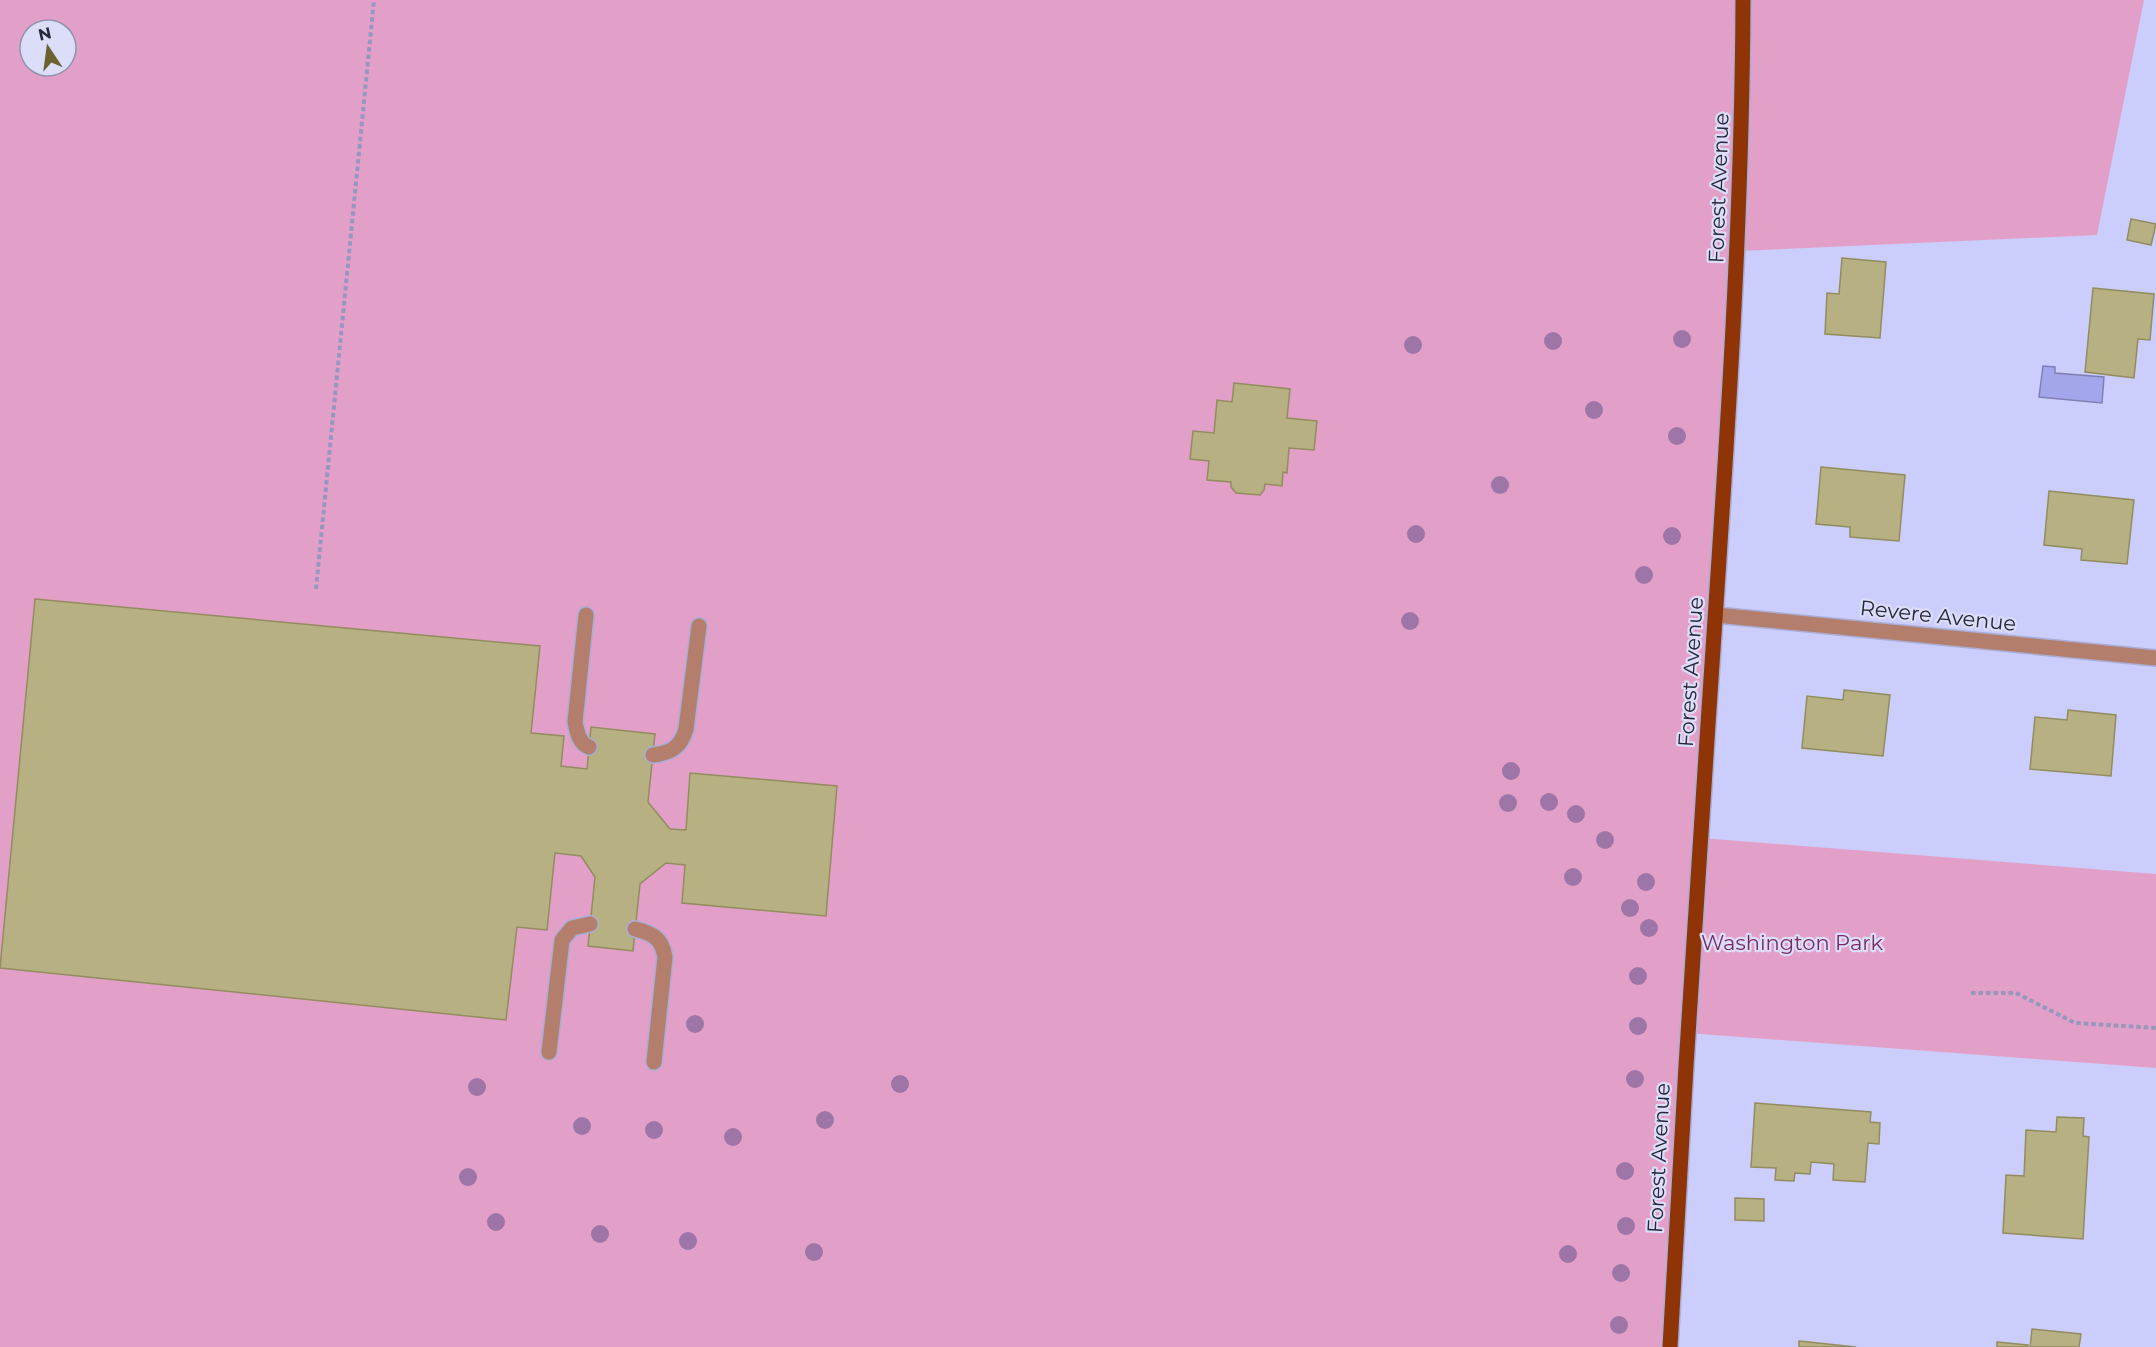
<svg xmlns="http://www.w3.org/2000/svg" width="2156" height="1347" font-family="Montserrat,sans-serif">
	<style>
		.green { fill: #e2a0c9; fill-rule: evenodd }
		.water { fill: #a3a6ea; stroke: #7e80b5; stroke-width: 1.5 }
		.building { fill: #b6b082; stroke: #928c5e; stroke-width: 1.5 }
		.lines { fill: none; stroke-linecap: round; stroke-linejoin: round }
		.service-casing { stroke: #aaadd5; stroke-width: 18 }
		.minor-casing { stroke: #aaadd5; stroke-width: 18 }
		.primary-casing { stroke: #aaadd5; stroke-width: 18 }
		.path { stroke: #9597bc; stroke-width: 4; stroke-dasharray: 4.5 3; stroke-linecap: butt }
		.service { stroke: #b37f6c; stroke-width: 15 }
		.minor { stroke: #b37f6c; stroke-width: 15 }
		.primary { stroke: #8f3406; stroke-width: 15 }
		.tree { fill: #9e75a7 }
		.labels { text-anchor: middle; stroke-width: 4.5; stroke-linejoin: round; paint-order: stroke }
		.street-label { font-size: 21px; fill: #262738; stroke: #dbddf9 }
		.park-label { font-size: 21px; fill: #7a2c62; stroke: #dbddf9 }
	</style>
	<rect width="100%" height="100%" fill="#cbcefc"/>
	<path class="green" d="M0,0H2144L2097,235L1738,251L1701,838L2156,874V1068L1687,1033L1670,1347H0ZM30,30H66V66H30Z"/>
	<path class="water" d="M2043,366L2055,367V373L2104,377L2102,403L2039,397Z"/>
	<path class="building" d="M2131,219L2156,224L2151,245L2127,240Z
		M1842,258L1886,262L1880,338L1825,334L1827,293L1839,294Z
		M2093,288L2154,294L2150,340L2138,339L2134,378L2085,372Z
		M1234,383L1290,389L1287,418L1317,421L1314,450L1289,448L1287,473L1283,472L1282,486L1265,484L1264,490L1260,495L1236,493L1231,487V482L1207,480L1209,461L1190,459L1193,431L1214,433L1217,400L1232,402Z
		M1821,467L1905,475L1899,541L1850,537V527L1816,524Z
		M2049,491L2134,500L2127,564L2081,560L2082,549L2044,545Z
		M35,599L540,646L531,733L564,736L561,766L587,769L591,727L655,734L648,802L670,829L686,830L690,773L837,786L826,916L682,903L685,865L666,863L640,884L633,951L588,946L595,877L581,856L555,853L547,930L517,927L506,1020L0,968Z
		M1844,690L1890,695L1883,756L1802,748L1807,696L1843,700Z
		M2068,710L2116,715L2111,776L2030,769L2035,717L2067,720Z
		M1755,1103L1871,1112L1870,1122L1880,1123L1879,1144L1868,1143L1865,1182L1833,1180L1834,1164L1811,1162L1810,1174L1795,1173L1794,1181L1775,1180L1776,1168L1751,1167Z
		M2057,1117L2084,1118L2083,1136L2089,1137L2083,1239L2003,1233L2006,1175L2024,1176L2026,1130L2056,1132Z
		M1735,1198L1764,1199V1221L1735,1220Z
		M2032,1329L2081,1334L2079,1347H2030Z
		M1799,1341L1856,1347H1799Z
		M1997,1342L2028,1345V1347H1997Z"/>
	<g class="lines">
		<defs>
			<path id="service" d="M586,615L575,722C577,732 579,743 589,747
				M653,755C671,753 681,747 686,729L699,626
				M635,929C652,933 662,938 665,957L654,1062
				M549,1052L562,940L572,928L590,924"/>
			<path id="minor" d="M1716,615L2156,658"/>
			<path id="primary" d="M1670,1347C1681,1139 1694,932 1708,724C1724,483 1742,242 1743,0"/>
		</defs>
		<use href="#service" class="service-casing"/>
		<use href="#minor" class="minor-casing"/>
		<use href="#primary" class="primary-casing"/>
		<path class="path" d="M316,589L374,0
			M1971,993H2016L2075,1023L2156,1028"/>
		<use href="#service" class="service"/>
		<use href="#minor" class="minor"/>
		<use href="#primary" class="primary"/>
	</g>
	<g class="tree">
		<circle cx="1682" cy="339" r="9"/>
		<circle cx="1553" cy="341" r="9"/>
		<circle cx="1413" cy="345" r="9"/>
		<circle cx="1594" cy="410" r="9"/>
		<circle cx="1677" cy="436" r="9"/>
		<circle cx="1500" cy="485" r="9"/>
		<circle cx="1416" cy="534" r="9"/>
		<circle cx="1672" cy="536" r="9"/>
		<circle cx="1644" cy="575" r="9"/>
		<circle cx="1410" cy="621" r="9"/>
		<circle cx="1511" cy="771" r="9"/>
		<circle cx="1549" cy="802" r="9"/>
		<circle cx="1508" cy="803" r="9"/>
		<circle cx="1576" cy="814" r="9"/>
		<circle cx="1605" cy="840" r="9"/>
		<circle cx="1573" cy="877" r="9"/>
		<circle cx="1646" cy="882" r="9"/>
		<circle cx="1630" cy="908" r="9"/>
		<circle cx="1649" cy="928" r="9"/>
		<circle cx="1638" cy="976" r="9"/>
		<circle cx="695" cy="1024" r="9"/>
		<circle cx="1638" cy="1026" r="9"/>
		<circle cx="1635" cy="1079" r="9"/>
		<circle cx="900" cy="1084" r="9"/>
		<circle cx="477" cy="1087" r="9"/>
		<circle cx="825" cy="1120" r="9"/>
		<circle cx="582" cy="1126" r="9"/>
		<circle cx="654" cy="1130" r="9"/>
		<circle cx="733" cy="1137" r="9"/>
		<circle cx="1625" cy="1171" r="9"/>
		<circle cx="468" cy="1177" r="9"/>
		<circle cx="496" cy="1222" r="9"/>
		<circle cx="1626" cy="1226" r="9"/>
		<circle cx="600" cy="1234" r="9"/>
		<circle cx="688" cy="1241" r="9"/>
		<circle cx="814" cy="1252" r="9"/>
		<circle cx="1568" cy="1254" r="9"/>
		<circle cx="1621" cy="1273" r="9"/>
		<circle cx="1619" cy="1325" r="9"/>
	</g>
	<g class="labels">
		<g class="street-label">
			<text transform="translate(1719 188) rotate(-88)" y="7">Forest Avenue</text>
			<text transform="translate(1938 616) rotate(6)" y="7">Revere Avenue</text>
			<text transform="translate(1691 672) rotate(-86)" y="7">Forest Avenue</text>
			<text transform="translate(1659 1158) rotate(-87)" y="7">Forest Avenue</text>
		</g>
		<g class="park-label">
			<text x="1792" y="950">Washington Park</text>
		</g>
	</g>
	<g transform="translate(48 48) rotate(347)"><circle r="28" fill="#dbddf9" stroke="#9394ac" stroke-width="1.5"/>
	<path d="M0-4.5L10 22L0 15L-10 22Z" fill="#6a632f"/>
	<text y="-9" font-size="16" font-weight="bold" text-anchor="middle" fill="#262738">N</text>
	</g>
</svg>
